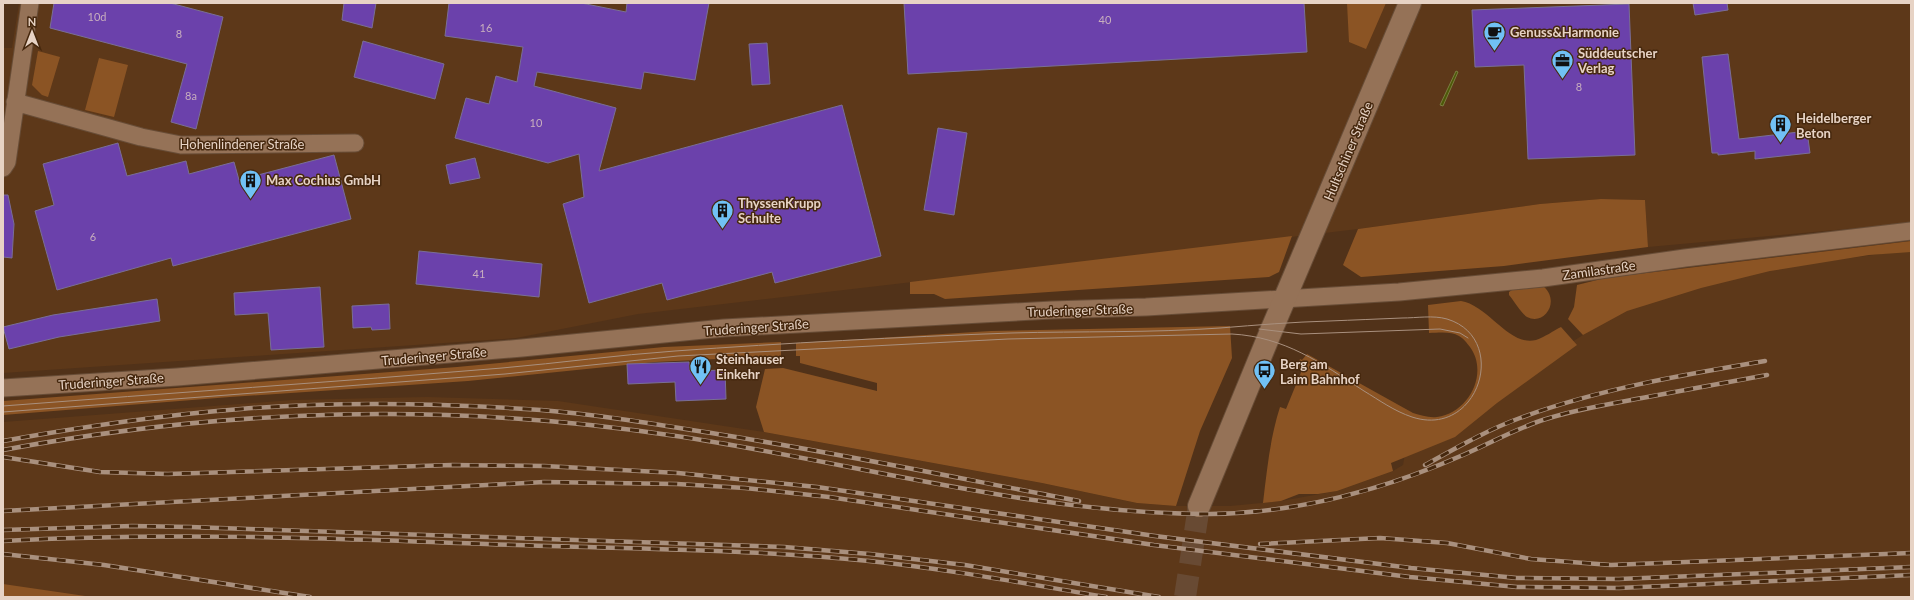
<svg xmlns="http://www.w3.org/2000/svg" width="1914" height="600" font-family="Lato,sans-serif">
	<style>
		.built { fill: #5d3819 }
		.green { fill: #8b5424 }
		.water { fill: #4d5908; stroke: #7b7e41 }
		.building { fill: #6b41ab; stroke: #7a6f95 }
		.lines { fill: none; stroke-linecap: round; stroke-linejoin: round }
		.secondary-tunnel { stroke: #684a33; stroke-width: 22; stroke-dasharray: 22 11; stroke-linecap: butt }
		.minor-casing { stroke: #684d37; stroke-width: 19 }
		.secondary-casing { stroke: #684d37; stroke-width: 24 }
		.minor { stroke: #957257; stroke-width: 17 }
		.secondary { stroke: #957257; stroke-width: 22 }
		.tram { stroke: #a9907e; stroke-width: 1 }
		.rail-casing { stroke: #a9907e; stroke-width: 4.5 }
		.rail { stroke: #46280e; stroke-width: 3; stroke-dasharray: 9; stroke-linecap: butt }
		.labels { text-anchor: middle; stroke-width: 3; stroke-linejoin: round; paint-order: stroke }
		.number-label { font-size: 11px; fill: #c8aebe }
		.poi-label { font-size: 13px; font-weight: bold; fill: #e7d3c5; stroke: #46280e; text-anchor: start }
		.street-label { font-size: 13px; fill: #e7d3c5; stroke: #46280e }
	</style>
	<rect width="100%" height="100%" fill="#513219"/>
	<path class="built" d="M19,3H1911V223L1648,247L1645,200L1601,199L1540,204L1358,229L1059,265L638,314L516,338L3,373V48H12Z
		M1911,250V597H3V422L292,400L427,397L558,401L764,432L1042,483L1137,503L1176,506H1230L1281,501L1337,491L1393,471L1403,465L1405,454L1553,354L1654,290L1706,277Z"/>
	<path class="green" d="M1347,3H1386L1366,49L1349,42Z
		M38,51L60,57L48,97L42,95L32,85Z
		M99,58L128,65L114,117L85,110Z
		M1601,199L1645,200L1648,247L1504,266L1361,277L1343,265L1358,229L1540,204Z
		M1292,236L1279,272L1269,277L945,299L934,294H910V282Z
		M1911,241V252L1869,255L1770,271L1701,288L1627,311L1583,335L1568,319L1574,307L1577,285L1605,278Z
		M1544,287C1560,301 1545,326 1527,317C1521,313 1514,301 1509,295V292L1512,290Z
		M1461,301C1488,305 1509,347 1536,340C1545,337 1553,331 1561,327L1577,345L1497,403L1455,437L1391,463L1393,471L1337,491L1318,494H1299L1281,501L1263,503C1267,470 1270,438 1280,407L1286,409L1302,370L1297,367L1300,359L1302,360L1307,354L1413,413C1421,415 1428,418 1437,417C1469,413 1489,373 1470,347C1467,343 1463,338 1459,336C1451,331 1438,333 1429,333L1428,305Z
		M1230,326L1232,358L1200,431L1176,506L1137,503L1042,483L764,432L756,407L765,369L783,368L877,391V383L800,363V356H796V343L991,331Z
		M781,342V356L655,362L468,381L230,397L3,415V401L457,367L664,347Z
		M3,584L92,597H3Z"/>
	<path class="water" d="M1456,71L1458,72L1443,106L1440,105Z"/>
	<path class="building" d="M54,3H170L223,17L196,129L171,122L187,64L50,28Z
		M344,3H376L372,28L342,20Z
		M449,3H581L626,12L627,3H709L695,80L644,72L641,89L537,72L534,86L616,108L599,171L842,105L881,256L775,283L772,272L667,300L662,283L589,303L563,204L584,197L579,154L548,163L455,138L466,98L489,104L496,76L517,82L523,47L445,36Z
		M904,3H1304L1307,52L908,74Z
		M1693,3H1727L1728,10L1695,15Z
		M1629,4L1635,155L1528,159L1524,65L1475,67L1472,10Z
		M363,41L444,64L435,99L354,77Z
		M767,43L770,84L752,85L749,44Z
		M1728,54L1739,139L1807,131L1810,153L1755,159V151L1718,155V153H1712L1702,57Z
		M938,128L967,133L954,215L924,210Z
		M118,143L127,176L186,161L189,174L234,162L239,180L334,155L351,219L173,266L171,258L57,290L35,211L54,205L43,164Z
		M475,158L480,178L450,184L446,165Z
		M3,195H8L14,224L12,258L3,257Z
		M419,251L542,264L539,297L416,284Z
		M320,287L324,347L271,350L268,313L235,315L234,293Z
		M157,299L160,321L59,337L9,349L3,327L53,315Z
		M389,304L390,329L372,330L371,327L353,328L352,306Z
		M689,362L690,371L725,370L726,399L676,401L675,382L628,384L627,364Z"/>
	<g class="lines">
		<path class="secondary-tunnel" d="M1185,597L1199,506"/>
		<defs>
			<path id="minor" d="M15,102L141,137L181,145L355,143
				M3,168L7,162L30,3
				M3,388L177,377L522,348L724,328L1052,310L1146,307L1399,292L1543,278L1685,258L1911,231"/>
			<path id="secondary" d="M1199,506L1271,331L1410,3"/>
		</defs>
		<use href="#minor" class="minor-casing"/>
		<use href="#secondary" class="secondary-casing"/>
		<use href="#minor" class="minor"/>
		<use href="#secondary" class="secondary"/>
		<path class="tram" d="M1259,329L1301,334L1440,329L1460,333L1468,338
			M3,406C169,393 336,382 502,368C560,363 617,355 675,351C786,343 899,337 1011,333C1081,331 1151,333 1220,328C1257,325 1293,322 1329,321C1354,320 1378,319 1402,318C1417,318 1433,315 1447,319C1510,338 1479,439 1412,417C1394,411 1379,400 1364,391C1321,363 1285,337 1232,334L1008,339L678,356L505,374L3,412"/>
		<defs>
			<path id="rail" d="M3,441C81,427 161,415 241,409C340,401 441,403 541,410C604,415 667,426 730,436C847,455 963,479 1079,501
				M3,450C229,408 449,402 676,436C853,462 1029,514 1210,514C1298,513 1383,490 1463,455C1491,443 1517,428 1546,419C1577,409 1610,404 1642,398C1684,390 1725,383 1767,375
				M3,457L100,472L168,474L452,465L544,466L678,473L817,487L1155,536L1411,568L1517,578L1619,579L1911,567
				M1425,465C1456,448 1487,430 1520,418C1599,389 1682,375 1765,361
				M3,511L544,482L677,484L745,488L829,497L1154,545L1410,577L1517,587L1619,588L1911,575
				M3,530L132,526L190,527L784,547L870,554L965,565L1159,597
				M3,541C164,532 325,538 486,544C614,549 742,548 869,561C949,569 1027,584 1106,597
				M1260,544L1380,538L1447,543L1531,559L1611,565L1911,553
				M3,554L104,565L310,597"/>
		</defs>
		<use href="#rail" class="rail-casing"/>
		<use href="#rail" class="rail"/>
	</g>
	<defs>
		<symbol id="cafe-pin" viewBox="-11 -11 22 30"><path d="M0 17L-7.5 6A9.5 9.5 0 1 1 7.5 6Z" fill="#71c1f5" stroke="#46280e"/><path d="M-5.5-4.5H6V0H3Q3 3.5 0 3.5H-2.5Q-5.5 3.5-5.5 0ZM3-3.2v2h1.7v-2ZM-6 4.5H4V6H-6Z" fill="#111"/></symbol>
		<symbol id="office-pin" viewBox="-11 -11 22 30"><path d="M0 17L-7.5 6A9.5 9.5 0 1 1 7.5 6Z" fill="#71c1f5" stroke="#46280e"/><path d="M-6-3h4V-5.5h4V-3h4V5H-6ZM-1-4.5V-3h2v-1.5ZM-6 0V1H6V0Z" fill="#111"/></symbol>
		<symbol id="building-pin" viewBox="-11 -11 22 30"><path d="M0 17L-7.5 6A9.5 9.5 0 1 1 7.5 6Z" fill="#71c1f5" stroke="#46280e"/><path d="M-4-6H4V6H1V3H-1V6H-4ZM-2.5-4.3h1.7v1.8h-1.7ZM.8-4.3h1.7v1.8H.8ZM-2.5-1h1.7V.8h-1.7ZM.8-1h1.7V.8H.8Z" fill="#111"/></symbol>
		<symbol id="restaurant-pin" viewBox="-11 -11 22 30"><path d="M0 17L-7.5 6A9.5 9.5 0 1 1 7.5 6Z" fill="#71c1f5" stroke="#46280e"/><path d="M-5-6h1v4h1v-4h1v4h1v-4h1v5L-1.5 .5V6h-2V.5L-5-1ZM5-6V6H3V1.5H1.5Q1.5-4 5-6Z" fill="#111"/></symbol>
		<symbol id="bus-pin" viewBox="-11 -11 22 30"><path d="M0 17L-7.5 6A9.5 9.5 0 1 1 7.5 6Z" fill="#71c1f5" stroke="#46280e"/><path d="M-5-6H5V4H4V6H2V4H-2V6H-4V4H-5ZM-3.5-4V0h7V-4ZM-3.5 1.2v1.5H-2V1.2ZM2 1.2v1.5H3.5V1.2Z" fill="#111"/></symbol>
	</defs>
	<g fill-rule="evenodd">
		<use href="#cafe-pin" x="1482" y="20" width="25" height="34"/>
		<use href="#office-pin" x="1550" y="48" width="25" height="34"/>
		<use href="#building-pin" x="1768" y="112" width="25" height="34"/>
		<use href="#building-pin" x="238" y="168" width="25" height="34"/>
		<use href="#building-pin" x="710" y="198" width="25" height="34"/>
		<use href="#restaurant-pin" x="688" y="354" width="25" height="34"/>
		<use href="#bus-pin" x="1252" y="358" width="25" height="34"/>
	</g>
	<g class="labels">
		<g class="number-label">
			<text x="97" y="21">10d</text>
			<text x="1105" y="24">40</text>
			<text x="486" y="32">16</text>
			<text x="179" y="38">8</text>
			<text x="1579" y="91">8</text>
			<text x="191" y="100">8a</text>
			<text x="536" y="127">10</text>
			<text x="93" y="241">6</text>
			<text x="479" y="278">41</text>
		</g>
		<g class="poi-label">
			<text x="1510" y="37">Genuss&amp;Harmonie</text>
			<text x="1578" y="58">Süddeutscher<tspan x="1578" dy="15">Verlag</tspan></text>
			<text x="1796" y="123">Heidelberger<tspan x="1796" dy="15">Beton</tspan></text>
			<text x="266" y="185">Max Cochius GmbH</text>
			<text x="738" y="208">ThyssenKrupp<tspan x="738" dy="15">Schulte</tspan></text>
			<text x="716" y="364">Steinhauser<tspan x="716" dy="15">Einkehr</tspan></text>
			<text x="1280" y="369">Berg am<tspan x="1280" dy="15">Laim Bahnhof</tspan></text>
		</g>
		<g class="street-label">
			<text x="242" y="149">Hohenlindener Straße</text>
			<text transform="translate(1348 151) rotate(-67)" y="5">Hultschiner Straße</text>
			<text transform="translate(1599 270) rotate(-8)" y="5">Zamilastraße</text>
			<text transform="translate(1080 310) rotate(-2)" y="5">Truderinger Straße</text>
			<text transform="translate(756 327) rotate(-4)" y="5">Truderinger Straße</text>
			<text transform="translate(434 356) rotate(-5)" y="5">Truderinger Straße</text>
			<text transform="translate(111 381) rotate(-4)" y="5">Truderinger Straße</text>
		</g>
	</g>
	<rect width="1914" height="600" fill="none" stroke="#e7d3c5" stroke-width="8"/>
	<g transform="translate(32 32)" stroke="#46280e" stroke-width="3" paint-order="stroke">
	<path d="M0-3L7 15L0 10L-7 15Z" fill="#e7d3c5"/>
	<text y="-6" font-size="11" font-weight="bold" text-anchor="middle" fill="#e7d3c5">N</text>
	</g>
</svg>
